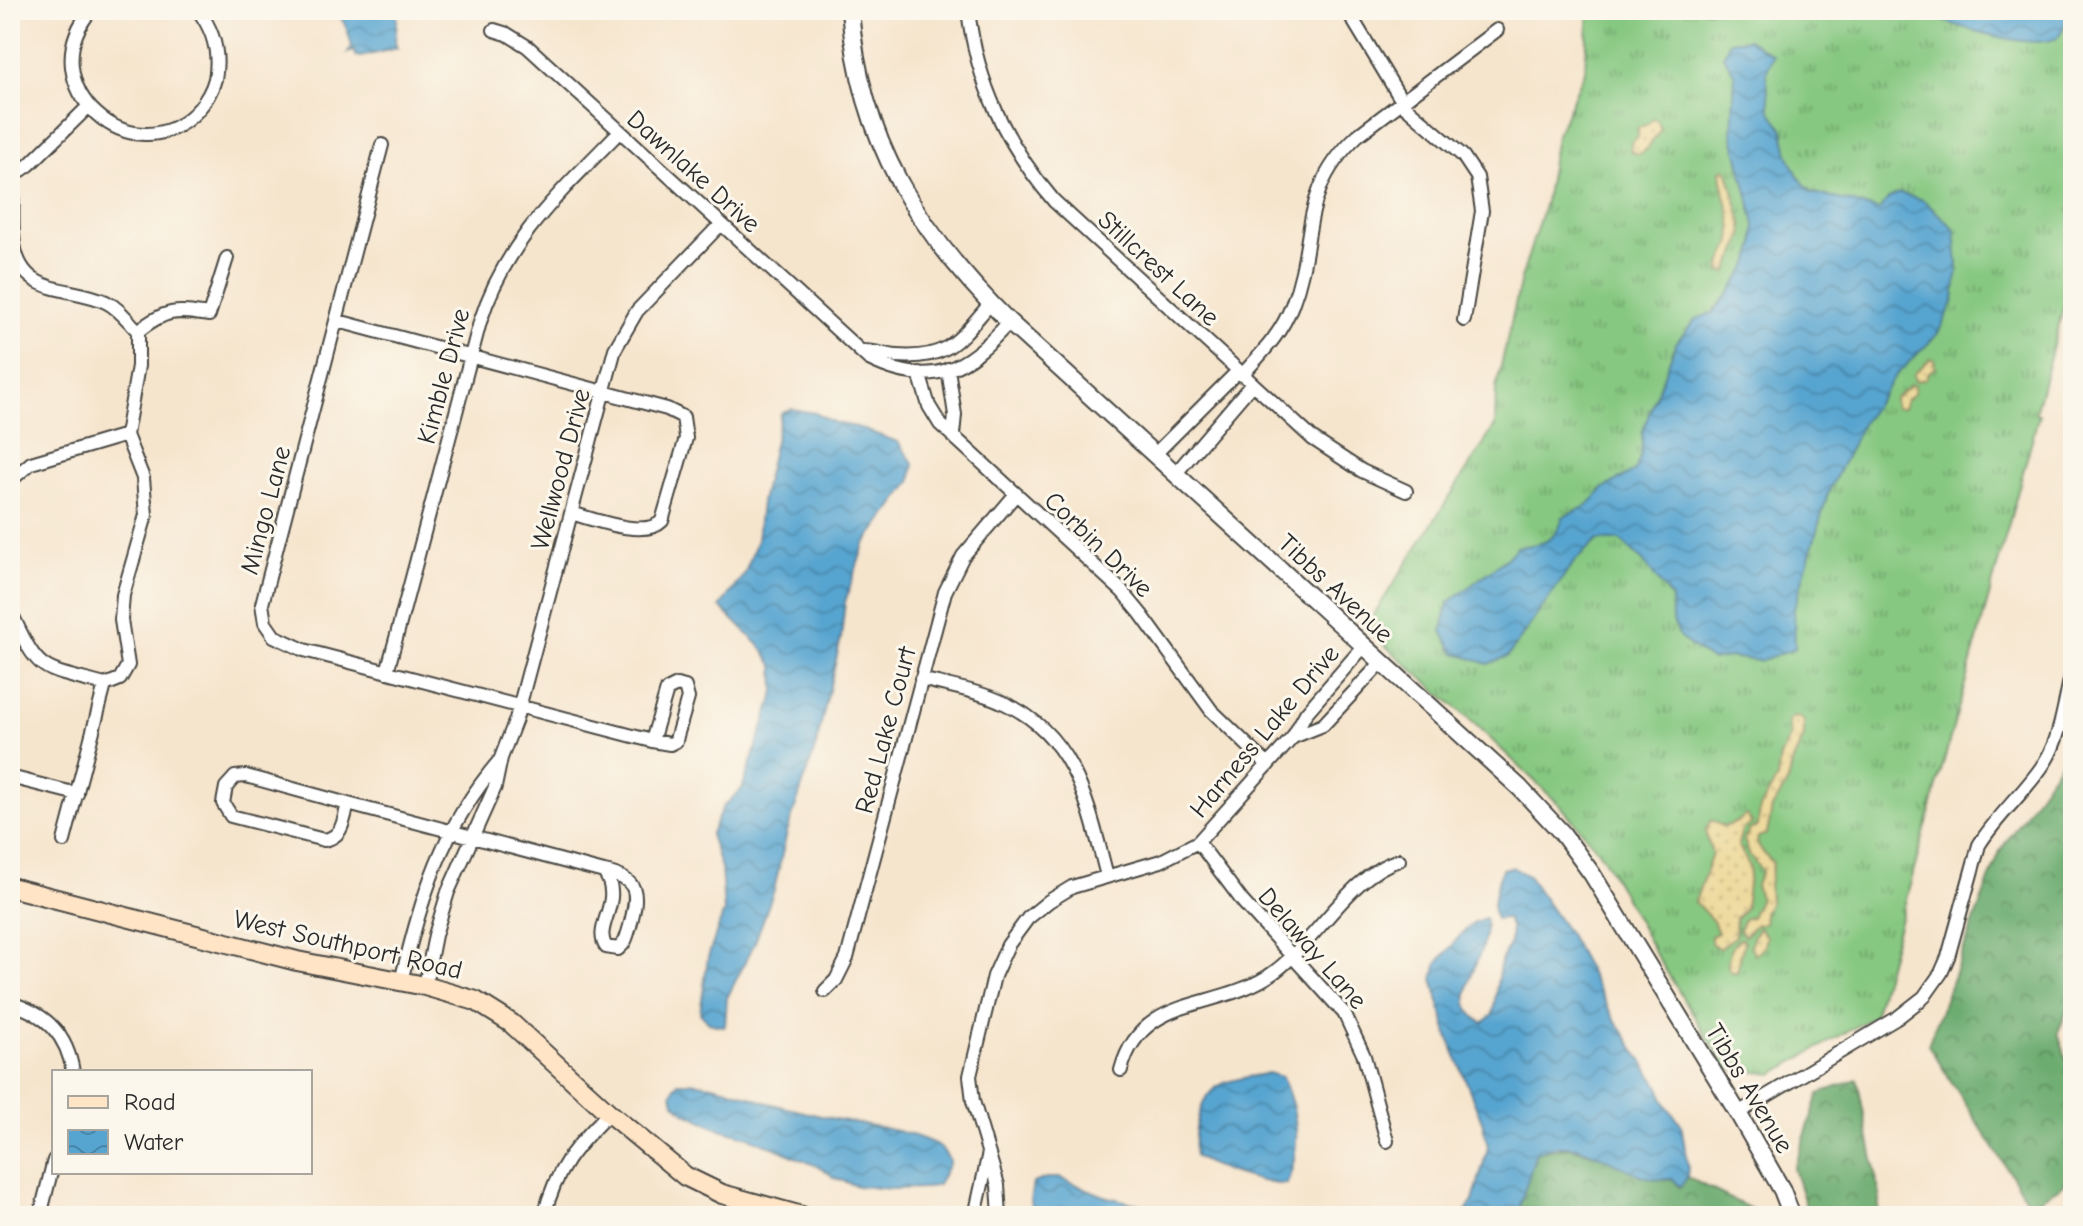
<svg xmlns="http://www.w3.org/2000/svg" width="2083" height="1226" font-family="'Comic Neue',sans-serif">
	<style>
		.grass { fill: url(#grass-tufts); stroke: #587a56; stroke-width: 2 }
		.forest { fill: url(#forest-crowns); stroke: #4c6c4d; stroke-width: 2 }
		.sand { fill: url(#sand-dots); stroke: #8c8264; stroke-width: 2 }
		.water { fill: url(#water-waves); stroke: #40687e; stroke-width: 2 }
		.lines { fill: none; stroke-linecap: round; stroke-linejoin: round }
		.minor-casing { stroke: #494743; stroke-width: 16 }
		.tertiary-casing { stroke: #494743; stroke-width: 20 }
		.secondary-casing { stroke: #494743; stroke-width: 22 }
		.minor { stroke: #fff; stroke-width: 12 }
		.tertiary { stroke: #fff; stroke-width: 16 }
		.secondary { stroke: #ffe4c6; stroke-width: 18 }
		.labels { text-anchor: middle; stroke-width: 6; stroke-linejoin: round; paint-order: stroke }
		.street-label { font-size: 26px; fill: #2b2b2b; stroke: #fbf7ec }
	</style>
	<defs>
		<pattern id="grass-tufts" width="24" height="20" patternUnits="userSpaceOnUse" patternTransform="scale(2)"><rect width="24" height="20" fill="#86c881"/><path d="M3 7l-1-3M5 7V3M7 7l1-3M15 17l-1-3M17 17v-4M19 17l1-3" fill="none" stroke="#6ea36a"/></pattern>
		<pattern id="forest-crowns" width="20" height="18" patternUnits="userSpaceOnUse" patternTransform="scale(2)"><rect width="20" height="18" fill="#6cac6f"/><path d="M2 6a3 3 0 1 1 6 0M12 15a3 3 0 1 1 6 0" fill="none" stroke="#598c5b"/></pattern>
		<pattern id="sand-dots" width="8" height="8" patternUnits="userSpaceOnUse" patternTransform="scale(2)"><rect width="8" height="8" fill="#eeda9e"/><path d="M2 2h.1M6 6h.1" fill="none" stroke="#cb8" stroke-width="1.8" stroke-linecap="round"/></pattern>
		<pattern id="water-waves" width="16" height="10" patternUnits="userSpaceOnUse" patternTransform="scale(2)"><rect width="16" height="10" fill="#56a4d0"/><path d="M0 5q4-4 8 0t8 0" fill="none" stroke="#4786a9"/></pattern>
	</defs>
	<rect width="100%" height="100%" fill="#fbf7ec"/>
	<filter id="ink" filterUnits="userSpaceOnUse"><feTurbulence type="fractalNoise" baseFrequency=".0125" numOctaves="2"/><feDisplacementMap in="SourceGraphic" scale="16" xChannelSelector="R" yChannelSelector="G"/><feConvolveMatrix kernelMatrix="1 2 1 2 8 2 1 2 1" color-interpolation-filters="sRGB"/></filter>
	<filter id="wash" filterUnits="userSpaceOnUse"><feTurbulence type="fractalNoise" baseFrequency=".006" numOctaves="4" result="noise"/><feDisplacementMap in="SourceGraphic" scale="32" xChannelSelector="R" yChannelSelector="G"/><feGaussianBlur stdDeviation="1.8" result="paint"/><feColorMatrix in="noise" values="0 0 0 0 0 0 0 0 0 0 0 0 0 0 0 0 0 1.4 0 .05"/><feComposite in="paint" operator="in"/></filter>
	<g filter="url(#wash)">
		<rect width="100%" height="100%" fill="#f6e5cd"/>
		<path class="grass" d="M1589,10H2073V300L2064,305L2035,413L2039,414L1874,1016L1773,1074L1727,1069L1655,953L1604,859L1587,837L1561,806L1476,725L1365,628L1495,426L1496,388L1521,279L1545,202L1556,137L1585,71Z"/>
		<path class="forest" d="M2073,759V996L2058,1032L2073,1080V1179L2030,1205L1928,1045L2000,851L2062,760Z
			M1857,1079L1880,1195L1877,1216H1809L1794,1169L1819,1094Z
			M1568,1147C1579,1150 1590,1152 1600,1155C1625,1165 1644,1183 1673,1179L1680,1187L1687,1177L1755,1211L1752,1216H1516L1536,1152Z"/>
		<path class="sand" d="M1653,119L1657,120L1661,129L1647,149L1638,154L1630,151L1632,141L1638,137V128L1648,124Z
			M1724,168L1728,172L1742,223L1743,236L1727,273L1720,271C1720,260 1729,252 1731,241C1735,218 1722,194 1721,171Z
			M1930,359H1934L1935,367L1928,373L1926,379L1915,381L1914,374Z
			M1910,385L1914,386V393L1906,400L1903,408H1895L1894,399Z
			M1798,717L1804,721V736L1792,763L1788,782L1772,808L1767,834L1758,837C1754,847 1767,856 1773,863L1769,885L1770,902L1764,912L1765,923L1754,926L1745,936L1740,931L1743,919L1751,917L1760,898L1756,885L1762,871L1750,856L1744,840L1749,830L1758,826L1760,808L1777,779L1780,757L1791,735L1788,723L1792,718Z
			M1746,815L1752,823L1742,830L1738,844L1750,868L1745,908L1736,918L1735,936L1720,949L1711,943V936L1718,933L1713,921L1695,902L1712,854L1705,831L1711,820L1724,827L1737,822Z
			M1759,928L1766,936L1764,947L1755,955L1750,946L1755,933Z
			M1739,939H1743L1744,942L1737,972H1732L1728,967C1728,956 1730,947 1739,939Z"/>
		<path class="water" d="M333,10H398L395,42L397,48L361,57L356,56L354,51L348,53L352,47C348,31 346,21 333,10Z
			M1915,10H2070C2067,19 2064,33 2056,38C2032,52 1940,22 1915,10Z
			M1748,39L1773,55L1766,73L1770,110L1783,130L1788,154L1798,176L1811,192L1880,210L1889,198L1899,193L1923,200L1955,229L1958,266L1954,301L1937,335L1896,375L1863,422L1828,493L1794,609L1795,649L1759,661L1729,657L1711,660L1680,638L1672,619L1671,598L1643,561L1620,540H1598L1575,561L1508,656L1488,664L1455,653L1442,632L1448,603L1507,558L1517,547C1541,545 1556,543 1563,517L1587,506L1604,488L1635,471L1641,454L1643,430L1676,343L1696,319L1712,313L1728,295L1749,264L1755,244V225L1732,132L1735,75L1723,56L1730,41Z
			M791,409L815,413L835,423L857,427L898,442L914,464L911,482L864,545L845,602L841,638L816,746L787,832L774,890L755,942L727,998L725,1026C713,1026 707,1022 700,1013L708,957L724,911L721,868L710,835L723,807L742,789L775,692L774,666L761,647L720,607L745,573L757,540L761,502L781,414Z
			M1512,867L1528,876L1570,936L1612,1015L1658,1085L1667,1106L1681,1124L1688,1167L1687,1177L1681,1187L1673,1179C1631,1184 1601,1145 1560,1146C1552,1146 1543,1150 1536,1152L1517,1216H1463L1473,1201L1488,1147L1483,1124L1448,1036L1433,979L1437,964L1463,932L1474,922L1485,918C1494,952 1441,1000 1483,1023L1493,1014L1500,963L1510,942L1511,928L1506,918L1496,919C1488,905 1498,885 1502,869Z
			M1268,1073L1282,1077C1299,1114 1301,1146 1287,1184C1269,1186 1209,1167 1195,1156C1193,1135 1198,1098 1218,1086C1232,1078 1253,1077 1268,1073Z
			M678,1082C714,1082 729,1089 762,1101C781,1107 802,1111 821,1116C859,1125 899,1127 935,1144C942,1147 946,1154 950,1162L938,1185L927,1188L892,1189L857,1186L835,1178L822,1168L749,1137L717,1128L684,1112L674,1102L672,1093Z
			M1047,1178H1060L1107,1197L1190,1216H1033L1030,1201L1033,1183Z"/>
	</g>
	<g filter="url(#ink)">
		<g class="lines">
			<defs>
				<path id="minor" d="M91,10C28,85 133,178 197,111C205,102 212,91 215,79C220,53 214,31 198,10
					M968,10C977,84 1006,144 1054,201L1313,439L1362,471L1406,491
					M1347,10L1405,106L1463,156L1477,177L1482,211L1464,320
					M494,30L507,34L528,47L869,359C931,390 967,370 1009,322
					M382,145L262,604L265,623L274,636L304,650L652,741L670,744L676,741L677,736L688,698L685,687L677,685L667,690L652,741
					M13,176C13,198 11,222 14,244C22,298 71,285 106,302C119,308 128,321 138,331V366L126,435L143,478L146,515L123,595L121,620L128,665L120,679L105,685
					M10,178L29,165L88,107
					M338,321L667,409L683,417L686,438L662,521C645,539 593,519 571,513
					M138,331C166,309 175,310 209,315L227,258
					M860,351C873,350 884,355 897,356C949,360 959,339 990,304
					M948,369L955,415L953,435
					M919,373L929,406L940,424L1122,591L1141,614L1211,710L1268,765
					M1242,375C1262,353 1282,333 1292,305C1318,238 1297,192 1358,135L1497,30
					M1155,454L1238,371
					M1176,473L1252,384
					M10,481L31,463L126,435
					M10,610C40,675 38,667 105,685
					M387,672L480,322C506,240 561,192 619,132
					M921,679C948,686 979,691 1004,703C1076,735 1089,808 1107,876
					M1293,737L1323,725L1382,662
					M246,776L348,804C343,821 343,837 324,840L231,816L223,803L226,787L235,777Z
					M10,777L77,794
					M348,804L604,872
					M64,841L105,685
					M1198,842L1243,902L1344,1013L1364,1056L1387,1141
					M604,872C641,879 638,895 630,926C627,936 626,943 618,949L606,947C592,926 625,902 604,872Z
					M401,981C423,894 440,830 500,760
					M425,986L435,935L448,892L495,787L501,758L516,719L615,349L637,311L720,225
					M825,991L836,980L847,958L945,592L963,556L1016,494
					M10,1003C47,1014 67,1035 73,1072
					M1121,1070C1141,995 1212,1011 1267,977C1314,947 1348,875 1399,860
					M1738,1113L1897,1018L1924,997L1941,973L1948,957L1979,845C1997,815 2026,792 2045,762C2062,735 2065,698 2073,667
					M40,1216L54,1160
					M544,1216C556,1168 575,1147 609,1113
					M975,1216L988,1157
					M1000,1216L998,1185L973,1101L970,1076L994,976L1008,945L1028,918L1049,901L1072,887L1161,861L1198,842L1293,737L1306,713L1364,646"/>
				<path id="tertiary" d="M850,10C860,141 918,232 1009,322L1520,788L1562,833L1592,874L1738,1113L1782,1190L1792,1216"/>
				<path id="secondary" d="M10,887L297,961L425,986L476,1001L511,1023L609,1113L685,1176L722,1194L802,1216"/>
			</defs>
			<use href="#minor" class="minor-casing"/>
			<use href="#tertiary" class="tertiary-casing"/>
			<use href="#secondary" class="secondary-casing"/>
			<use href="#minor" class="minor"/>
			<use href="#tertiary" class="tertiary"/>
			<use href="#secondary" class="secondary"/>
		</g>
	</g>
	<g class="labels">
		<g class="street-label">
			<text transform="translate(694 171) rotate(42)" y="9">Dawnlake Drive</text>
			<text transform="translate(1159 268) rotate(43)" y="9">Stillcrest Lane</text>
			<text transform="translate(443 376) rotate(-75)" y="9">Kimble Drive</text>
			<text transform="translate(560 469) rotate(-75)" y="9">Wellwood Drive</text>
			<text transform="translate(265 510) rotate(-75)" y="9">Mingo Lane</text>
			<text transform="translate(1099 544) rotate(44)" y="9">Corbin Drive</text>
			<text transform="translate(1336 588) rotate(43)" y="9">Tibbs Avenue</text>
			<text transform="translate(885 730) rotate(-75)" y="9">Red Lake Court</text>
			<text transform="translate(1264 731) rotate(-50)" y="9">Harness Lake Drive</text>
			<text transform="translate(348 944) rotate(13)" y="9">West Southport Road</text>
			<text transform="translate(1313 948) rotate(49)" y="9">Delaway Lane</text>
			<text transform="translate(1750 1088) rotate(59)" y="9">Tibbs Avenue</text>
		</g>
	</g>
	<rect width="2083" height="1226" fill="none" stroke="#fbf7ec" stroke-width="40"/>
	<rect x="52" y="1070" width="260" height="104" fill="#fbf7ec" stroke="#a8a59f" stroke-width="2"/>
	<rect x="68" y="1096" width="40" height="12" fill="#ffe4c6" stroke="#a8a59f" stroke-width="2"/>
	<text x="124" y="1110" font-size="24" fill="#2b2b2b">Road</text>
	<rect x="68" y="1130" width="40" height="24" fill="url(#water-waves)" stroke="#a8a59f" stroke-width="2"/>
	<text x="124" y="1150" font-size="24" fill="#2b2b2b">Water</text>
</svg>
